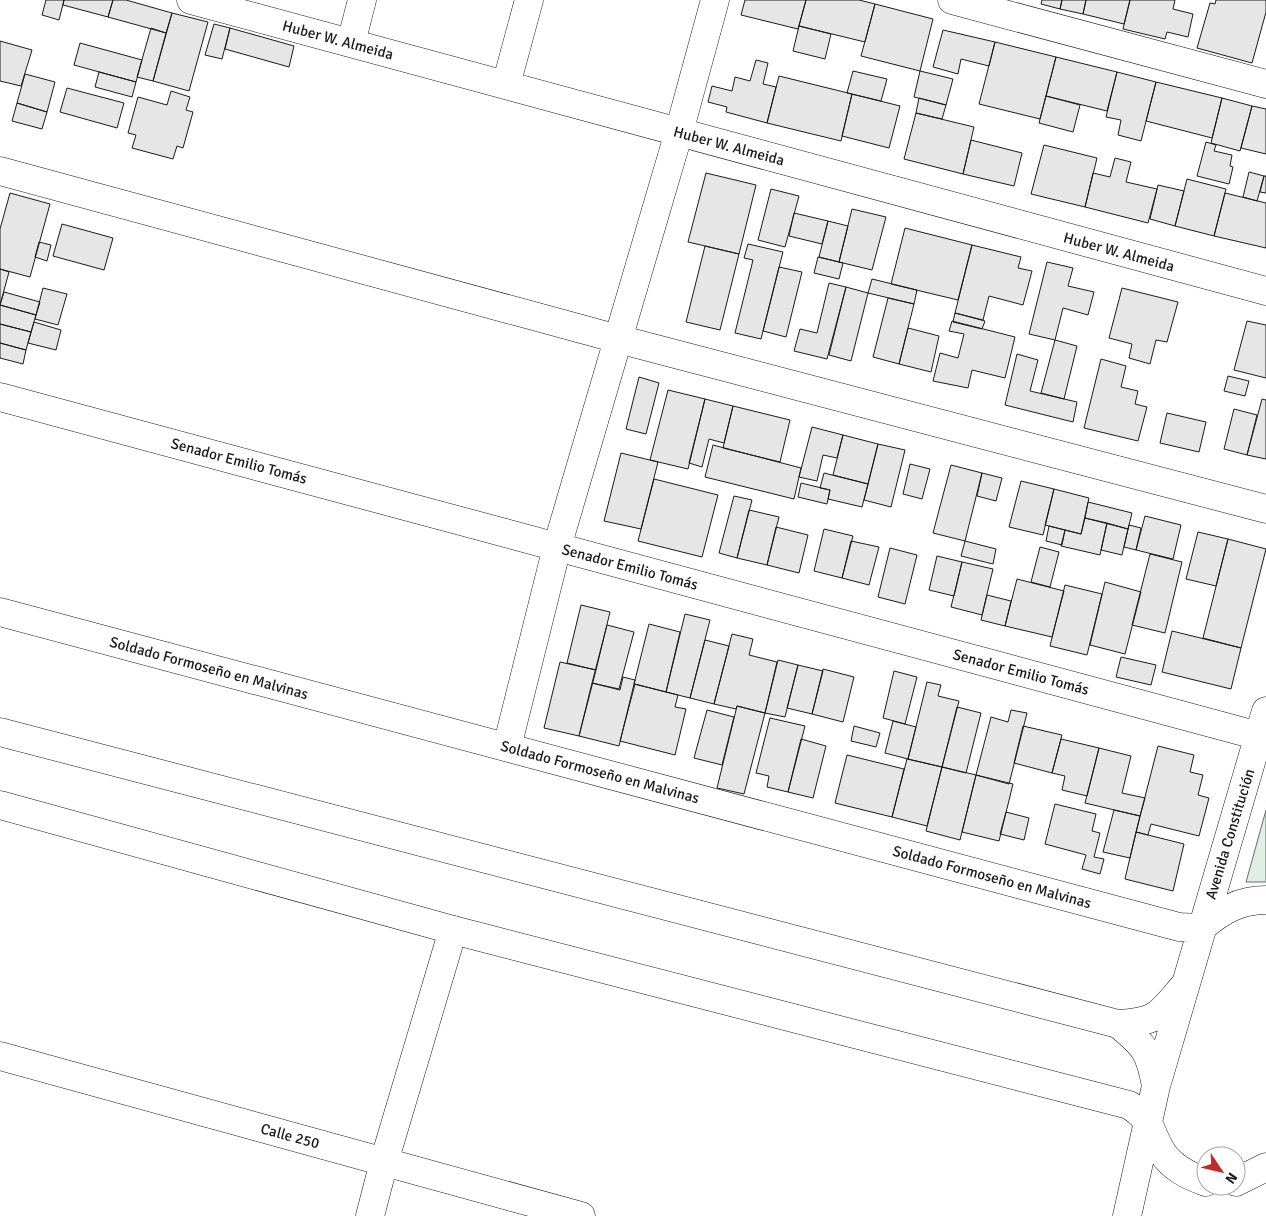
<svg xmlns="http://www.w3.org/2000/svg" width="1266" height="1216" font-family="Signika,sans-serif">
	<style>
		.green { fill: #e0efe3; stroke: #6a6a6a }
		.building { fill: #e6e6e6; stroke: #1a1a1a }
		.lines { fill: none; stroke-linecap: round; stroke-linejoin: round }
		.minor-casing { stroke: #1a1a1a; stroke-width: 29 }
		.major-casing { stroke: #1a1a1a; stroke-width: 29 }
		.minor { stroke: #fff; stroke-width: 28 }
		.major { stroke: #fff; stroke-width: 28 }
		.labels { text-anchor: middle; stroke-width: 4; stroke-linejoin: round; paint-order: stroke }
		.street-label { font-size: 15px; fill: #1a1a1a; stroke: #fff }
	</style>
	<rect width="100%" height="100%" fill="#fff"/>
	<path class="green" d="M1266,810V882H1246Z"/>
	<path class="building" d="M46,0H64L59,20L42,15Z
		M64,0H113L108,17L63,5Z
		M113,0H126L172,13L166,33L108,17Z
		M745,0H806L798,29L741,15Z
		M806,0H859L875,4L865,42L799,26Z
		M1042,0H1062L1060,9L1041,4Z
		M1062,0H1086L1083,14L1060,9Z
		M1086,0H1130L1124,24L1083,14Z
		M1130,0H1175L1173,9L1193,14L1188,37L1167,32L1165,39L1123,29Z
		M1216,0H1266V12L1252,63L1197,48L1210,3L1215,4Z
		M875,4L933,19L920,71L861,56Z
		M172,13L208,22L189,91L153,81Z
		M214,24L230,28L222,59L205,55Z
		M799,26L831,34L825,59L793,51Z
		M151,28L166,33L153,81L137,77Z
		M230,28L294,46L289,67L225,49Z
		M943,30L995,42L989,66L961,59L958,74L933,67Z
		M0,41L32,50L21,86L0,81Z
		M995,42L1056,57L1040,119L979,104Z
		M80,43L142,60L136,82L74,65Z
		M1056,57L1117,72L1107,111L1046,96Z
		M756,60L768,63L763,84L776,87L767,123L726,112L727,107L708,102L712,86L732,91L735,77L750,81Z
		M853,71L887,79L881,101L847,93Z
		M920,71L953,79L946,105L914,97Z
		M99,72L136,82L132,97L95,87Z
		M1117,72L1156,82L1141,141L1118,135L1121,120L1106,117Z
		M25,74L55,82L47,112L17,103Z
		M779,76L852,94L841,141L767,123Z
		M1156,82L1222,98L1212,138L1146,121Z
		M67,88L124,103L117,128L60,112Z
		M171,91L190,97L186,110L193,112L183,148L177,146L173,159L132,148L136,135L128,133L138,97L167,105Z
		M852,94L900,106L889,148L842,136Z
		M1046,96L1080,105L1073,132L1039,123Z
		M919,98L946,105L942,119L916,113Z
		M1222,98L1252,106L1240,151L1211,143Z
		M17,103L47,112L42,129L12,121Z
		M1252,106L1266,109V154L1241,148Z
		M916,113L974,127L963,174L904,159Z
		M971,140L1022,153L1014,186L963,174Z
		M1206,142L1216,145L1214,151L1232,155L1230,166L1233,167L1229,184L1197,176Z
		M1044,145L1097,158L1085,207L1031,194Z
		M1115,158L1131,162L1126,182L1157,189L1148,223L1085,207L1093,173L1110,177Z
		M1249,172L1264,176L1257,201L1243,197Z
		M706,173L756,185L739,254L688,242Z
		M1264,176H1266V193L1260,192Z
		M1187,179L1226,189L1214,236L1175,226Z
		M1158,185L1184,191L1175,226L1150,219Z
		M771,189L799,196L785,247L758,240Z
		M10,193L50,204L30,277L0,269V229Z
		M1225,193L1266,203V248L1214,236Z
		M852,209L886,217L872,270L839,262Z
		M794,213L828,221L822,244L789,236Z
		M828,221L848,226L839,262L819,257Z
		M62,224L113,238L104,270L53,256Z
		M905,228L972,245L958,300L891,284Z
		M39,242L51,245L47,261L35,257Z
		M748,244L783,252L761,339L735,333L753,260L744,258Z
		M972,245L1021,257L1018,268L1032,271L1023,305L989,296L983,320L955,313Z
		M705,246L739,254L720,330L686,322Z
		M818,257L843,263L839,279L814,273Z
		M1047,262L1073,268L1068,286L1094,292L1088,315L1063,308L1055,340L1029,334Z
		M779,267L802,272L786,337L763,331Z
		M0,269L9,272L0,305Z
		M872,279L917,290L914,304L868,293Z
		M829,283L846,287L827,359L794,351L800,329L817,333Z
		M846,287L868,293L851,361L829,355Z
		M43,288L67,294L58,325L35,319Z
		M1122,288L1178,302L1167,342L1156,340L1150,364L1129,358L1132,344L1109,338Z
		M4,292L40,302L36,315L0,305Z
		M888,298L914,304L899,364L873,357Z
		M0,305L36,315L31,332L0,324Z
		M955,313L985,321L982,329L953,322Z
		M952,321L1015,337L1005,378L972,370L968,388L933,381L940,353L958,358L964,334L949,331Z
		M1247,321L1266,325V378L1234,370Z
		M34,322L61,330L56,350L28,343Z
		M0,324L31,332L26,350L0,343Z
		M908,328L939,336L931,372L899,364Z
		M1055,340L1077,346L1064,399L1041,393Z
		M0,343L26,350L23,364L0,358Z
		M1017,354L1038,360L1030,391L1077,402L1073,422L1005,405Z
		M1101,359L1126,366L1121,387L1138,391L1135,404L1147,407L1138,441L1084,428Z
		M1228,376L1249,381L1245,396L1224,391Z
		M639,377L659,383L646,434L626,429Z
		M668,390L705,399L688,469L650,460Z
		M705,399L733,406L724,443L709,439L702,467L689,463Z
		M1262,399L1266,400V459L1247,455Z
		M733,406L790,420L780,462L723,448Z
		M1234,409L1257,415L1247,455L1224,449Z
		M1167,413L1206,422L1199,452L1160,443Z
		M812,427L843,435L837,458L823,455L817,481L799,477Z
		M843,435L878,444L868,484L833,475Z
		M878,444L905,450L891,507L864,500Z
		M713,445L801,468L794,499L705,477Z
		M621,453L658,462L641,529L604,521Z
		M910,464L930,469L922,499L903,494Z
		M951,465L982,473L965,541L933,533Z
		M824,473L868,484L862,507L828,499L830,490L820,488Z
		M982,473L1002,478L996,501L977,496Z
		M654,479L718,495L702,557L638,541Z
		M1021,481L1054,489L1043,535L1009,527Z
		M801,483L830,490L827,504L798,497Z
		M1054,489L1089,498L1081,534L1045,525Z
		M734,496L752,500L737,558L719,553Z
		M1088,502L1132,513L1128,529L1085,518Z
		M749,510L779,517L767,565L737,558Z
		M1145,516L1181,525L1173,559L1136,550Z
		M1085,518L1107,523L1100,555L1061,546L1065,530L1081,534Z
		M1107,523L1128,529L1122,555L1101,550Z
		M1129,525L1141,528L1136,550L1124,547Z
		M1049,526L1065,530L1062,545L1046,541Z
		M776,527L808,535L799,573L767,565Z
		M824,529L853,536L842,578L814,571Z
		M1198,532L1228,539L1216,586L1186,579Z
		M1228,539L1266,549L1241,648L1203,638Z
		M851,541L879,547L869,585L842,578Z
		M965,541L996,549L993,564L961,556Z
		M1040,547L1059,552L1050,587L1031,582Z
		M890,548L917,555L905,604L878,597Z
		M1150,554L1182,562L1165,633L1132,625Z
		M937,556L962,562L954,596L929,590Z
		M962,562L993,569L982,615L951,607Z
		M1017,579L1064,591L1052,637L1005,626Z
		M1105,582L1141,592L1125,654L1090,645Z
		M1065,585L1102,594L1087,655L1050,646Z
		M987,595L1011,601L1005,626L981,620Z
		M581,605L610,612L596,670L567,663Z
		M685,614L710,620L690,698L666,692Z
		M649,624L680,632L666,692L634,684Z
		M607,625L634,632L619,689L592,683Z
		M1172,631L1241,648L1231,689L1162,672Z
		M732,634L753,639L749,655L777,662L765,713L737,706L736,709L714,704Z
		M705,640L729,646L714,704L690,698Z
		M1121,657L1156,665L1151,685L1116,677Z
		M778,660L798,665L785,717L765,713Z
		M560,662L596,670L579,736L544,728Z
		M798,665L823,671L812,714L787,708Z
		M823,669L854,677L843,722L812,714Z
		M894,671L917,677L905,724L883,718Z
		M623,677L635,680L619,746L579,736L592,683L620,690Z
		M927,682L941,685L938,696L959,701L942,767L908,759Z
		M635,684L678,695L675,707L686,709L675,755L620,741Z
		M737,706L765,713L744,794L717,788Z
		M957,707L981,713L966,773L942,767Z
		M707,710L734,717L722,765L694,758Z
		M1011,710L1027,713L1009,784L976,775L991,717L1008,722Z
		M770,718L805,726L788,792L767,787L769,776L756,773Z
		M893,721L916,727L908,759L885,753Z
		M854,726L880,733L876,747L851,741Z
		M1023,726L1062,735L1052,773L1014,763Z
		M801,739L826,746L813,798L788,792Z
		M1061,739L1099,748L1087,796L1062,790L1065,776L1052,773Z
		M1158,746L1194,755L1190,772L1203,775L1198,795L1209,798L1199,836L1151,824L1148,835L1136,832Z
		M1099,748L1131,756L1122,793L1145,798L1140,816L1085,803Z
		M847,755L904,769L892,817L835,803Z
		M907,759L942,767L927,826L892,817Z
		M942,767L976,775L960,840L926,831Z
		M976,775L1013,784L999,841L962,832Z
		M1055,804L1096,814L1092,831L1100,833L1094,857L1104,859L1100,874L1082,869L1086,855L1045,844Z
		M1114,810L1140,816L1130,858L1103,852Z
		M1006,812L1029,818L1024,840L1000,834Z
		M1136,832L1184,844L1173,891L1125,879Z"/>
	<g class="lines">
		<defs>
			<path id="minor" d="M191,0L1266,291
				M952,0L1266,84
				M351,43L362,0
				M506,85L529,0
				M0,171L618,339L1266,509
				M0,397L1259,736
				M507,747L557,547L679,132L715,0
				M0,1056L581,1216
				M370,1216L384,1162L453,930"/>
			<path id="major" d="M0,612L1179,927L1201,928
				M0,732L1118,1024C1157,1022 1159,1015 1183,987
				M0,805L453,930L1129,1105C1154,1121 1148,1130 1162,1152C1172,1168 1189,1176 1206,1182
				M1201,928C1221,911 1239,900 1266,900
				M1118,1024C1145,1046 1150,1052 1156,1086
				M1236,1182L1266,1167
				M1127,1216L1156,1086L1266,711"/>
		</defs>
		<use href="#minor" class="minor-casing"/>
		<use href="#major" class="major-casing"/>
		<use href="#minor" class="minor"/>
		<use href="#major" class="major"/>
	</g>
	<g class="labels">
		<g class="street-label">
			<text transform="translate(338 40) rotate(15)" y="5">Huber W. Almeida</text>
			<text transform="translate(729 146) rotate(15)" y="5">Huber W. Almeida</text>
			<text transform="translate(1119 252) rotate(15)" y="5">Huber W. Almeida</text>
			<text transform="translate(239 461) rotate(15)" y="5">Senador Emilio Tomás</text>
			<text transform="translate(630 567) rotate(15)" y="5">Senador Emilio Tomás</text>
			<text transform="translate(209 668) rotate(15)" y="5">Soldado Formoseño en Malvinas</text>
			<text transform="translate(1021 672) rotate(15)" y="5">Senador Emilio Tomás</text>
			<text transform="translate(600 772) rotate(15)" y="5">Soldado Formoseño en Malvinas</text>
			<text transform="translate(1230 834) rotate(-73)" y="5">Avenida Constitución</text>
			<text transform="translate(992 877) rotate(15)" y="5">Soldado Formoseño en Malvinas</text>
			<text transform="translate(290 1136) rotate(15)" y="5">Calle 250</text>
		</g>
	</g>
	<g transform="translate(1221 1171) rotate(125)"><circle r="24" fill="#ffffff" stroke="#a3a3a3"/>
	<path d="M0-4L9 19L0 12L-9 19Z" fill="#c62828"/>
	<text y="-8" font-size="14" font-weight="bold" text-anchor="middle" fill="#1a1a1a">N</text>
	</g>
</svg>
